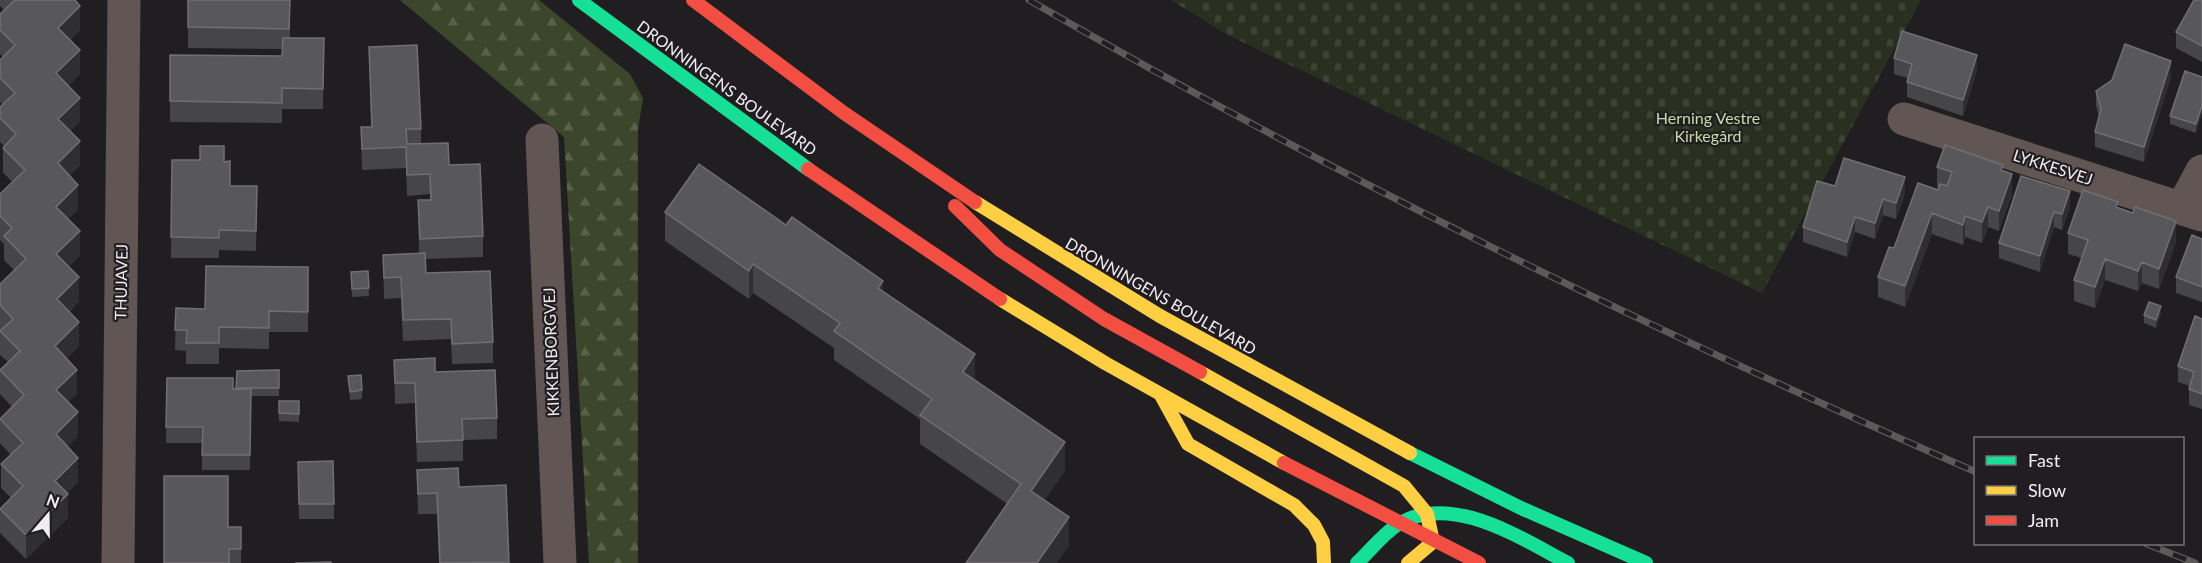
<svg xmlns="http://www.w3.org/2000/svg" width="2202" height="563" font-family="Lato,sans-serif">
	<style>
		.forest { fill: url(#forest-firs) }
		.cemetery { fill: url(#cemetery-stones) }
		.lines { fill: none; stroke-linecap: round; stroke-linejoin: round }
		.street { stroke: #615654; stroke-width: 33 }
		.fast { stroke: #16e098; stroke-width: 14 }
		.slow { stroke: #ffcf43; stroke-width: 14 }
		.jam { stroke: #f24e42; stroke-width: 14 }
		.rail-casing { stroke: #5e5959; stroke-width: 7 }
		.rail { stroke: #211d22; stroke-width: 4.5; stroke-dasharray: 14; stroke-linecap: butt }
		.wall { fill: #464548 }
		.shaded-wall { fill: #2f2e31 }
		.building { fill: #58575a; stroke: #706f72; stroke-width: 1.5 }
		.labels { text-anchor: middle; stroke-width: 4.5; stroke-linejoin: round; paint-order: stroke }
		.street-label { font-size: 16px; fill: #f0eef1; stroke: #211d22 }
		.park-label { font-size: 16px; fill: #c5dea3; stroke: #211d22 }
	</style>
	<defs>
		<pattern id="forest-firs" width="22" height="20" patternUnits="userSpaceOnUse" patternTransform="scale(1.5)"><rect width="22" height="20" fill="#3b462b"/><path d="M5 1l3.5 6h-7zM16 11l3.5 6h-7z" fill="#58614a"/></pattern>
		<pattern id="cemetery-stones" width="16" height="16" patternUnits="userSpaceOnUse" patternTransform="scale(1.5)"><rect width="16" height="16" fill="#29301f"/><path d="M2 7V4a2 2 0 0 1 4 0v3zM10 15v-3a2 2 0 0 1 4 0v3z" fill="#3e4435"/></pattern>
	</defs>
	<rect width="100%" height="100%" fill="#201e21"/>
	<path class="forest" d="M400,0H539L630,74L643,98L638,130V563H589L564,137Z"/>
	<path class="cemetery" d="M1171,0H1921L1762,293L1224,33Z"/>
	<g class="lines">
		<path class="street" d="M1904,119L2202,215
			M542,140L560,563
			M2182,208L2202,171
			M118,563L124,0"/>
		<path class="fast" d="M579,0L808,169
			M1410,453L1523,509L1646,563
			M1357,563C1370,551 1382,535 1397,525C1450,491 1520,538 1568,563"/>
		<path class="slow" d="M975,202L1160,316L1410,453
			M1000,299L1105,363L1284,463
			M1200,372L1404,486L1427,514L1433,542L1408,563
			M1161,395L1188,444L1294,505L1314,525L1323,542L1324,563"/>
		<path class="jam" d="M693,0L844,113L975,202
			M808,169L1000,299
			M955,206L1000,250L1104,319L1200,372
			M1284,463L1479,563"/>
		<defs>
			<path id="rail" d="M1029,0C1335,177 1652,330 1976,472
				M2147,544L2195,563"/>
		</defs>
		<use href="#rail" class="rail-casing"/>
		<use href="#rail" class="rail"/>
	</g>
	<path class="wall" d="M0,0H75L80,30L70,40L80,74L68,86L80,122L70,131L80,165L69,176L78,209L68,219L80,255L69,266L79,301L69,312L79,346L67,358L77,394L68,402L78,436L67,447L78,482L67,493L68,518L26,559L0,533V508L11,498L1,488V464L11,455L0,443V419L12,407L0,394V370L8,362L0,355V284L14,270L4,260V244L0,240V194L12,182L3,172V148L4,146L0,142V107L3,105L0,102V60L3,57L0,54V14L4,10L0,6Z
		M188,0H290V38H324L323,109H282V123L170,122V55L282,56V49L188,48Z
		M2202,0V62L2176,48V32Z
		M369,47L421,129V144L449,165L483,236V257L426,259V273L493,342V363L452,364L451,339L403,341L401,298L384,299L383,255L419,254L418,200H430V194L407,196L406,168L362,170L361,127H371Z
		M1894,58L1977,70L1963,116L1907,97V82L1908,78L1894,74Z
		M2171,77L2144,162L2095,147V132L2099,117L2096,106V91Z
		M2202,77L2196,133L2170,124V116Z
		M172,160L224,162L230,186H257L256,251L219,250V258H171Z
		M1937,167L2003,171L2012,195L1999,231L1988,227L1982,243L1965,237L1963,245L1932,234L1905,307L1878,297V277L1894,248L1938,190L1939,188L1937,187Z
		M2021,176L2070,207L2062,230L2054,227L2040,272L1999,258V243Z
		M1835,186L1905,193L1896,219L1883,215L1875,239L1855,232L1847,257L1803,242V227Z
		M2118,208L2176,242L2159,289L2142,283L2138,291L2105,280L2095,308L2074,301V280L2082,258L2068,254V233Z
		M665,212L786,225L883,291L975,380L1065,471L1044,500L1069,546L920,444V419L834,360V348L753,293L749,299L665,241Z
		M2202,239V302L2176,293V277Z
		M308,267V332H269V349L219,348V364H186V351L175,350L176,308L205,309Z
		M368,271L369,296L352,297L351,272Z
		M2161,314L2156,328L2144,323V315Z
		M2202,319V409L2189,405V389L2190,386L2178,382V366Z
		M394,360L435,372L497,418V439L463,440V461L417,462L415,403L395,404Z
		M279,370V396H251L250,470H202V443H166L167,378L236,389L237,371Z
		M348,376L362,390V399L350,400Z
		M279,401H299V422L279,421Z
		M333,461L334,519H299L298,462Z
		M417,470L459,487L506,485L509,563H439L437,514H418Z
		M228,527H241V563H164Z"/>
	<path class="shaded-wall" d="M80,6V30L58,52V28Z
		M80,50V74L56,97V73Z
		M1977,55V70L1963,116V100Z
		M2171,61V77L2144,162V147Z
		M80,98V122L58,143V119Z
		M2202,106V114L2196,133V124Z
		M80,141V165L58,187V163Z
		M2012,174V195L1999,231V211Z
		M1905,177V193L1896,219V203Z
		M78,185V209L56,231V207Z
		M2070,191V207L2062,230V214Z
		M1883,199V215L1875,239V223Z
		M1988,207V227L1982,243V222Z
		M2054,212V227L2040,272V256Z
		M1932,213V234L1905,307V286Z
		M1965,216V237L1963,245V225Z
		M1855,217V232L1847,257V242Z
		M2176,221V242L2159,289V269Z
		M80,231V255L56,278V254Z
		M2105,259V280L2095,308V287Z
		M2142,262V283L2138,291V271Z
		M753,264V293L749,299V271Z
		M79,277V301L57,323V299Z
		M883,281V309L878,288Z
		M2161,306V314L2156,328V320Z
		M79,322V346L55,370V346Z
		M975,354V383L963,372Z
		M77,370V394L56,414V390Z
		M78,412V436L56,458V434Z
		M1065,442V471L1031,520V491Z
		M78,458V482L55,505V481Z
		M68,494V518L26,559V535Z
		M1069,517V546L1057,563H1037Z"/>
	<path class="building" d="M15,0H75L80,6L58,28L80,50L56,73L80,98L58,119L80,141L58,163L78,185L56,207L80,231L56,254L79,277L57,299L79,322L55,346L77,370L56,390L78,412L56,434L78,458L55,481L68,494L26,535L0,509L23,486L1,464L23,443L0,419L24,395L0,370L20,351L0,331L13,319L0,305V284L26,259L4,236L12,228L0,216V194L25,170L3,148L16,134L0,118V107L15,93L0,78V60L15,45L0,30V14Z
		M188,0H290L289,29L188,27Z
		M2194,0H2202V46L2176,32Z
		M1902,31L1977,55L1963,100L1907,82L1912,64L1894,58Z
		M283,38H324L323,89L282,88V103L170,101V55L282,56Z
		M2125,44L2171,61L2144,147L2095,132L2101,109L2096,91L2112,80Z
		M417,45L421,129H406L407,144L448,143L449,165L480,164L483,236L420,239L418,200H431L430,174L407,175L406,147L362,149L361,127H372L369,47Z
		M2185,71L2202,77V106L2196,124L2170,116Z
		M1945,145L2003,165L2001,170L2012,174L1999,211L1988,207L1982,222L1965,216L1963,225L1932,213L1905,286L1878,277L1889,247L1894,248L1918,183L1938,190L1940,184L1947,186L1952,172L1937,167Z
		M200,146H224V162L230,161V186H257L256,231L219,230V238L171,237L172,160H200Z
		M1844,158L1905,177L1896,203L1883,199L1875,223L1855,217L1847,242L1803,227L1817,181L1835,186Z
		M699,164L786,225L792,217L883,281L878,288L975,354L963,372L1065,442L1031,491L1069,517L1037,563H966L1021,484L920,415L932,399L834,331L840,323L753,264L749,271L665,212Z
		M2021,176L2070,191L2062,214L2054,212L2040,256L1999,243Z
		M2083,190L2118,202L2116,207L2133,213L2135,207L2176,221L2159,269L2142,262L2138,271L2105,259L2095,287L2074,280L2088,240L2068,233Z
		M2192,235L2202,239V287L2176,277Z
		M425,253L426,273L490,271L493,342L452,344L451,319L403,320L401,277L384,278L383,255Z
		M206,266L308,267V312L269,311V328L219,327V343H186L187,330H175L176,308L205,309Z
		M368,271L369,288L352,289L351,272Z
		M2149,302L2161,306L2156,320L2144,315Z
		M2195,316L2202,319V394L2189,389L2194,372L2178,366Z
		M435,358V372L495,370L497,418L462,419L463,440L417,442L415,383H395L394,360Z
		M279,370V388H236L237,371Z
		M361,375L362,390L350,392L348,376Z
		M167,378H233V389H251L250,455H202L203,427H166Z
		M279,401H299V414L279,413Z
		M333,461L334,504H299L298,462Z
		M458,468L459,487L506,485L509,562L440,563L437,493L418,494L417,470Z
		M164,476H228V527H241V549H229V563H164Z
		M331,562V563H295Z"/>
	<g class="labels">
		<g class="street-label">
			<text transform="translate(727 88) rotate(36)" y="6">DRONNINGENS BOULEVARD</text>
			<text transform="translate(2053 167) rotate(18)" y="6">LYKKESVEJ</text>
			<text transform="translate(121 282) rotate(-89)" y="6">THUJAVEJ</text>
			<text transform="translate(1161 296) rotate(30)" y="6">DRONNINGENS BOULEVARD</text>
			<text transform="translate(551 352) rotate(-92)" y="6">KIKKENBORGVEJ</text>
		</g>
		<g class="park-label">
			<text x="1708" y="124">Herning Vestre<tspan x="1708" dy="18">Kirkegård</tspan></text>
		</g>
	</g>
	<rect x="1974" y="437" width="210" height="108" fill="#211d22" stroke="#747175" stroke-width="1.5"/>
	<rect x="1986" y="456" width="30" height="9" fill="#16e098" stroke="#747175" stroke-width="1.5"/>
	<text x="2028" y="467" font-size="18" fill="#f0eef1">Fast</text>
	<rect x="1986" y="486" width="30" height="9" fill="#ffcf43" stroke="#747175" stroke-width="1.5"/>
	<text x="2028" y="497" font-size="18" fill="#f0eef1">Slow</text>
	<rect x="1986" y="516" width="30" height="9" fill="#f24e42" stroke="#747175" stroke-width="1.5"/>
	<text x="2028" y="527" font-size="18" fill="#f0eef1">Jam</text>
	<g transform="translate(48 515) rotate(20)" stroke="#211d22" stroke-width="4.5" paint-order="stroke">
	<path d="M0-4.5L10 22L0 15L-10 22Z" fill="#f0eef1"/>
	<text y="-9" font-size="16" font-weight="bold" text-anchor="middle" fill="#f0eef1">N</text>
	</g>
</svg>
